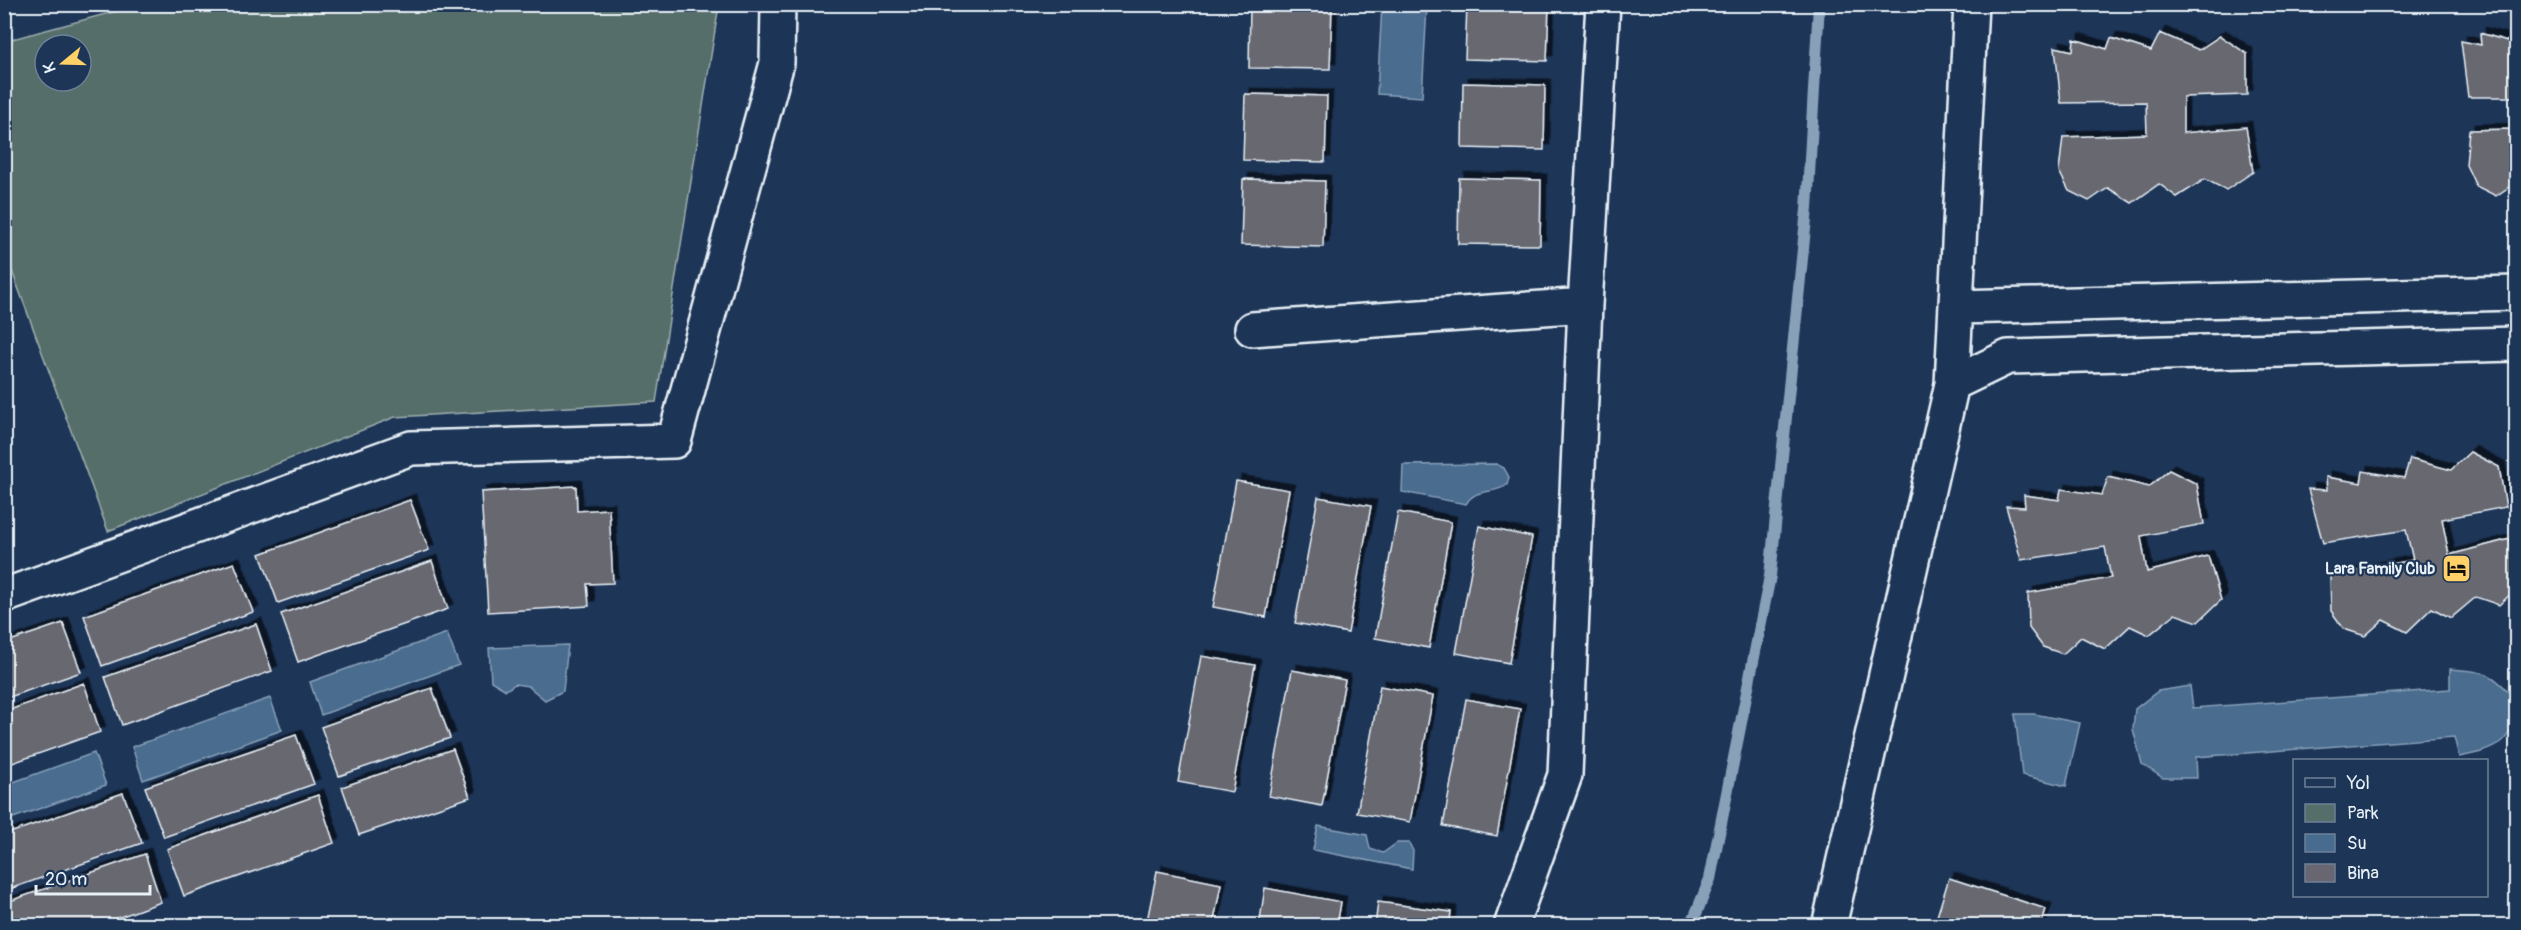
<svg xmlns="http://www.w3.org/2000/svg" width="2521" height="930" font-family="Pangolin,sans-serif">
	<style>
		.green { fill: #566e6a; stroke: #9fb0b1; stroke-width: 1.5; fill-rule: evenodd }
		.water { fill: #486c8f; stroke: #88a1b9; stroke-width: 1.5 }
		.lines { fill: none; stroke-linecap: round; stroke-linejoin: round }
		.stream { stroke: #88a1b9; stroke-width: 12 }
		.building { fill: #686771; stroke: #e8f1f8; stroke-width: 1.5; filter: url(#shadow) }
		.minor-casing { stroke: #e8f1f8; stroke-width: 38 }
		.minor { stroke: #1d3557; stroke-width: 33 }
		.labels { text-anchor: middle; stroke-width: 4.5; stroke-linejoin: round; paint-order: stroke }
		.poi-label { font-size: 16px; font-weight: bold; fill: #e8f1f8; stroke: #1d3557; text-anchor: end }
	</style>
	<defs>
		<filter id="shadow"><feDropShadow dx="5.5" dy="-5.5" stdDeviation="0" flood-color="#0009"/></filter>
	</defs>
	<rect width="100%" height="100%" fill="#1d3557"/>
	<filter id="ink" filterUnits="userSpaceOnUse"><feTurbulence type="fractalNoise" baseFrequency=".0167" numOctaves="2"/><feDisplacementMap in="SourceGraphic" scale="12" xChannelSelector="R" yChannelSelector="G"/><feConvolveMatrix kernelMatrix="1 2 1 2 8 2 1 2 1" color-interpolation-filters="sRGB"/></filter>
	<g filter="url(#ink)">
		<path class="green" d="M139,5H719L656,402L395,417L108,531L5,252V41ZM45,45H81V81H45Z"/>
		<path class="water" d="M1382,5L1427,6L1422,97L1377,94Z
			M1496,464L1504,468L1509,477L1507,485C1493,495 1476,487 1466,504L1402,492L1403,465Z
			M447,633L459,665L321,715L310,682Z
			M568,645L563,691L545,700L528,686L515,684L506,690L491,681L489,648Z
			M2450,669C2487,672 2491,671 2516,700C2517,743 2495,750 2459,757L2454,737L2196,757L2197,778H2163L2142,764L2133,729L2135,709L2158,691L2190,686L2193,708L2450,689Z
			M270,698L282,730L143,780L132,747Z
			M2015,714H2034L2080,723L2066,786L2022,775Z
			M94,753L106,785L5,821V785Z
			M1318,826L1367,835L1370,849L1383,853L1397,843H1409L1413,851L1412,869L1313,850Z"/>
		<g class="lines">
			<path class="stream" d="M1691,926L1710,879L1770,576L1807,209L1819,4"/>
		</g>
		<path class="building" d="M1250,4H1332L1330,69L1249,68Z
			M1467,4H1549L1547,61L1465,59Z
			M2160,33L2199,50L2220,36L2247,54V95L2183,97V133L2246,127L2253,172L2226,190L2205,179L2177,197L2159,184L2132,203L2108,188L2089,201L2069,191L2059,171L2063,137L2147,134L2146,102L2061,103L2055,47L2073,51L2074,39L2107,49L2111,38L2151,51Z
			M2480,33L2514,43L2516,36V97H2468L2461,41L2481,45Z
			M1463,83L1545,85L1544,150L1462,148Z
			M1245,94L1327,96L1325,162L1243,160Z
			M2516,129V182L2496,196L2476,186L2466,165L2469,130Z
			M1459,178L1541,180L1540,245L1458,244Z
			M1243,179L1325,181L1323,247L1241,245Z
			M2470,452L2499,467L2506,507L2442,519L2449,555L2510,539L2516,562V589L2499,605L2476,597L2451,618L2432,608L2407,632L2383,620L2365,636L2344,629L2331,611L2330,576L2413,560L2406,530L2323,543L2308,489L2327,490L2326,477L2361,483L2363,471L2404,478L2410,459L2451,470Z
			M2169,470L2197,484L2204,524L2141,536L2147,572L2208,556L2221,600L2198,622L2175,614L2149,635L2130,626L2105,649L2081,637L2063,654L2043,647L2029,628L2028,593L2111,578L2105,547L2021,560L2006,506L2025,507L2024,495L2059,500L2061,489L2102,495L2108,477L2149,487Z
			M1236,481L1289,490L1266,617L1213,607Z
			M576,486L577,511L609,509L613,583L587,584L589,606L488,612L481,492Z
			M1318,497L1371,506L1348,633L1295,623Z
			M410,500L429,550L278,603L260,554Z
			M1398,512L1451,522L1429,648L1375,638Z
			M1479,526L1532,537L1509,663L1456,653Z
			M432,561L448,609L298,662L281,614Z
			M234,563L253,612L102,666L84,616Z
			M63,623L81,672L4,699V643Z
			M256,624L272,671L122,725L105,677Z
			M1201,656L1255,665L1232,792L1178,782Z
			M1292,670L1345,680L1322,806L1269,796Z
			M84,683L100,732L4,766V712Z
			M1380,686L1433,696L1410,822L1357,813Z
			M432,688L450,738L339,776L321,727Z
			M1466,699L1520,709L1497,836L1443,826Z
			M296,735L314,784L164,837L145,787Z
			M453,749L470,797L359,835L342,787Z
			M123,793L142,843L4,891V835Z
			M318,795L334,843L184,896L167,849Z
			M145,854L161,902L95,926H4V903Z
			M1157,871L1221,884L1213,926H1146Z
			M1949,878L2046,909L2041,926H1934Z
			M1265,888L1341,902L1337,926H1259Z
			M1378,902L1451,912L1449,926H1375Z"/>
		<g class="lines">
			<defs>
				<path id="minor" d="M1956,307L2516,293
					M1252,329L1585,305
					M1952,384L2008,357L2516,344
					M4,596L411,448L674,441L777,63L778,4
					M1511,926L1565,775L1585,305L1603,4
					M1829,926L1952,384L1971,4"/>
			</defs>
			<use href="#minor" class="minor-casing"/>
			<use href="#minor" class="minor"/>
		</g>
	</g>
	<defs>
		<symbol id="hotel-square" viewBox="-11 -11 22 22"><rect x="-9" y="-9" width="18" height="18" rx="4" fill="#ffd166" stroke="#1d3557"/><path d="M-6-4.5h1.5V1H6V5H4.5V3h-9V5H-6ZM-4 0a1.8 1.8 0 1 1 3.6 0ZM.5 0V-2.5h3Q6-2.5 6 0Z" fill="#111"/></symbol>
	</defs>
	<g fill-rule="evenodd">
		<use href="#hotel-square" x="2440" y="552" width="33" height="33"/>
	</g>
	<g class="labels">
		<g class="poi-label">
			<text x="2435" y="574">Lara Family Club</text>
		</g>
	</g>
	<rect width="2521" height="930" fill="none" stroke="#1d3557" stroke-width="24"/>
	<rect x="12" y="12" width="2497" height="906" fill="none" stroke="#e8f1f8" stroke-width="2" filter="url(#ink)"/>
	<rect x="2293" y="759" width="195" height="138" fill="#1d3557" stroke="#6e8097" stroke-width="1.5"/>
	<rect x="2305" y="778" width="30" height="9" fill="#1d3557" stroke="#6e8097" stroke-width="1.5"/>
	<text x="2347" y="789" font-size="18" fill="#e8f1f8">Yol</text>
	<rect x="2305" y="804" width="30" height="18" fill="#566e6a" stroke="#6e8097" stroke-width="1.5"/>
	<text x="2347" y="819" font-size="18" fill="#e8f1f8">Park</text>
	<rect x="2305" y="834" width="30" height="18" fill="#486c8f" stroke="#6e8097" stroke-width="1.5"/>
	<text x="2347" y="849" font-size="18" fill="#e8f1f8">Su</text>
	<rect x="2305" y="864" width="30" height="18" fill="#686771" stroke="#6e8097" stroke-width="1.5"/>
	<text x="2347" y="879" font-size="18" fill="#e8f1f8">Bina</text>
	<g transform="translate(63 63) rotate(251)"><circle r="28" fill="#1d3557" stroke="#6e8097" stroke-width="1.5"/>
	<path d="M0-4.5L10 22L0 15L-10 22Z" fill="#ffd166"/>
	<text y="-9" font-size="16" font-weight="bold" text-anchor="middle" fill="#e8f1f8">K</text>
	</g>
	<path d="M36 885v9h114v-9" fill="none" stroke="#e8f1f8" stroke-width="3"/>
	<text x="45" y="885" font-size="18" fill="#e8f1f8" stroke="#1d3557" stroke-width="4.5" paint-order="stroke">20 m</text>
</svg>
